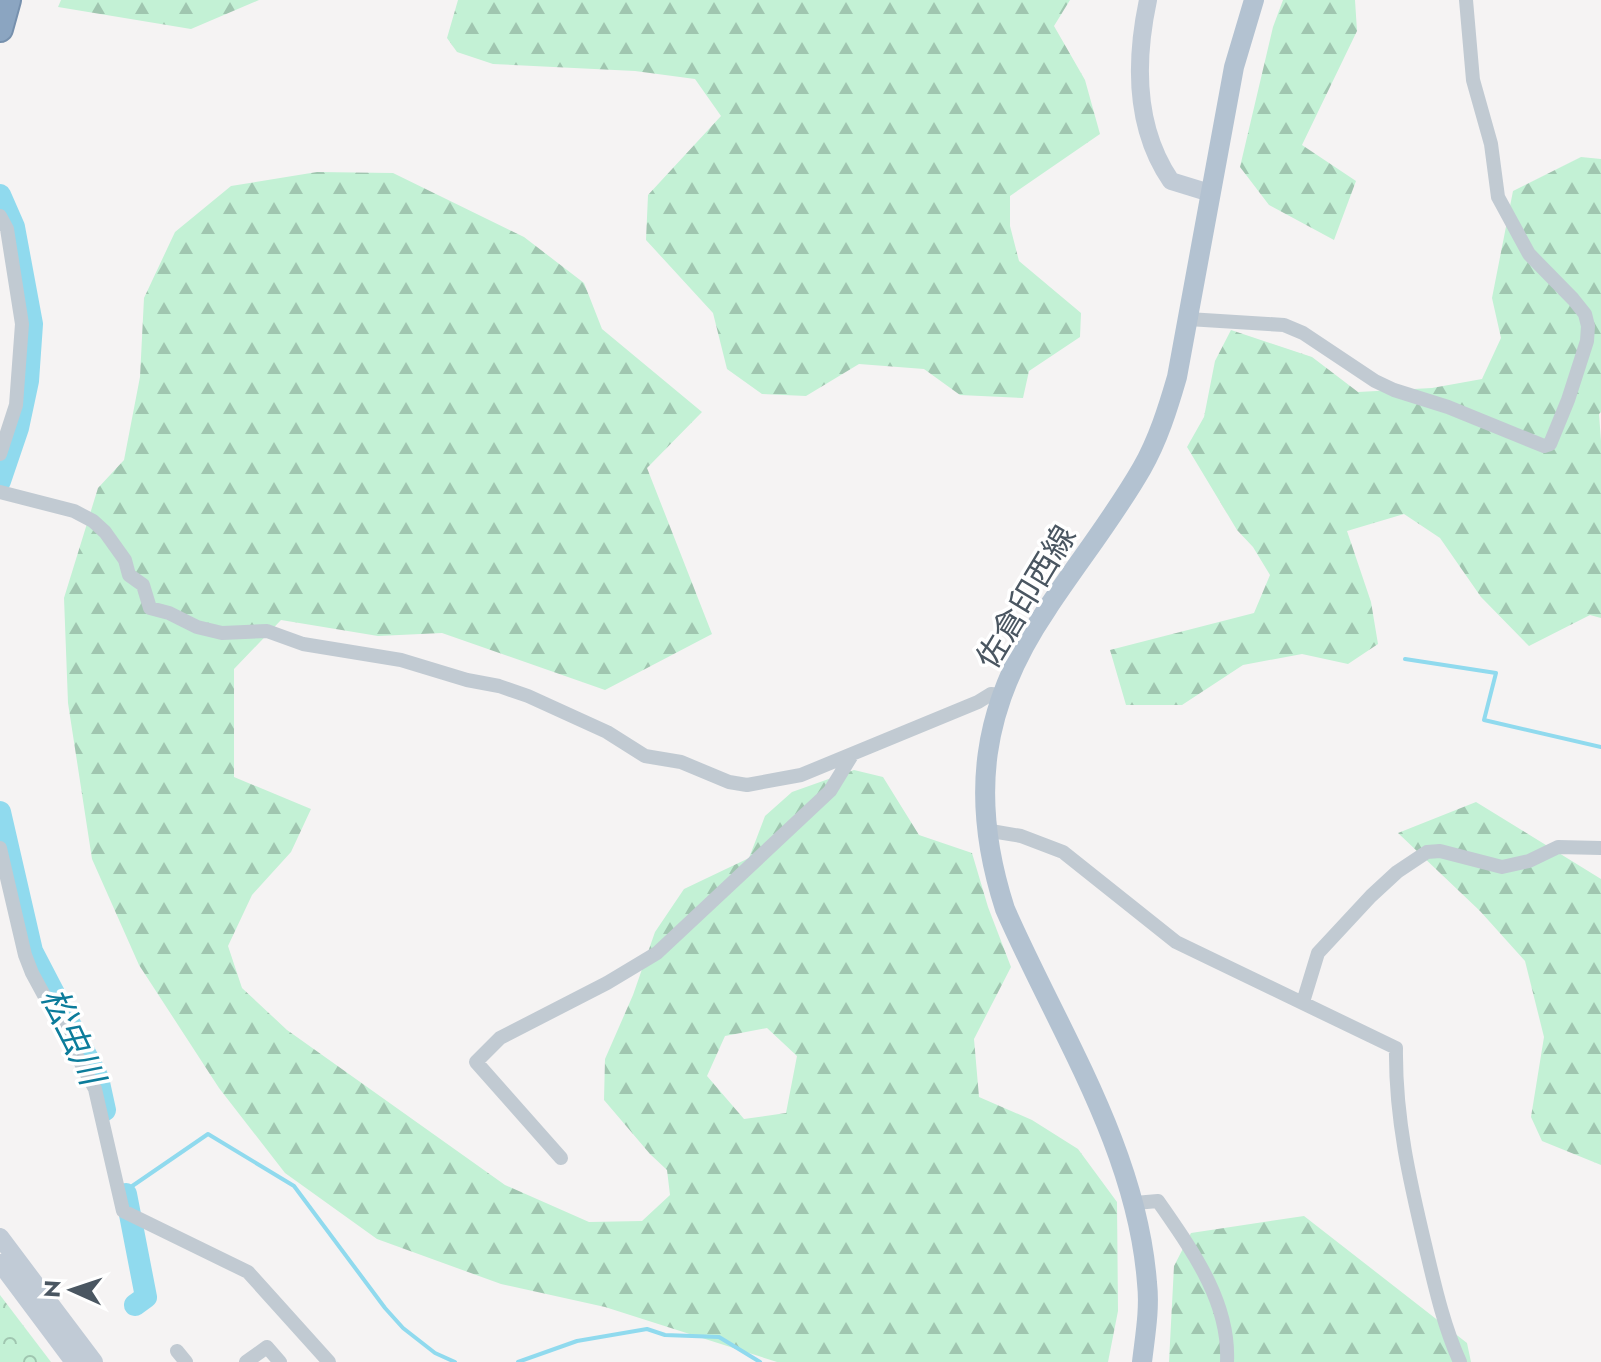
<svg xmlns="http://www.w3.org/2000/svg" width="1601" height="1362" font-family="Jost,'Noto Sans JP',sans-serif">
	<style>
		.forest { fill: url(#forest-firs); fill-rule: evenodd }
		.park { fill: url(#park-crowns) }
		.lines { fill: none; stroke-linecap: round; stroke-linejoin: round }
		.stream { stroke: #90daee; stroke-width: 4 }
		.river { stroke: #90daee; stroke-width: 22 }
		.highway-casing { stroke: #7690ad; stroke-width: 28 }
		.street { stroke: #c1cad2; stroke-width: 14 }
		.secondary { stroke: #c1cbd6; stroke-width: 18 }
		.primary { stroke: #b3c2d1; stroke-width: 20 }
		.highway { stroke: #8ba5c1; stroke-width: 24 }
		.labels { text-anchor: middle; stroke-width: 7; stroke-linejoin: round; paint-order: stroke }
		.street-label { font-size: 32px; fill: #4a5661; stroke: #fff }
		.water-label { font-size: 34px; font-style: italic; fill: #0c7c9b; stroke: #fff }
	</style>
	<defs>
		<pattern id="forest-firs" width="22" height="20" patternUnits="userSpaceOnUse" patternTransform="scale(2)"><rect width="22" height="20" fill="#c3f1d5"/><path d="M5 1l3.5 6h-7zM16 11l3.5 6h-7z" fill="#a0c6b0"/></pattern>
		<pattern id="park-crowns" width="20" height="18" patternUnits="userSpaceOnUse" patternTransform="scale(2)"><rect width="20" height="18" fill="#c3f1d5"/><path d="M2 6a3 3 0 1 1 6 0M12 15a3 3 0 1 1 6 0" fill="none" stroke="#a0c6b0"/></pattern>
	</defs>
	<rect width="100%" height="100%" fill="#f5f3f3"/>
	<path class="forest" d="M61,0H259L191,29L58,7Z
		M458,0H1070L1054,26L1085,80L1100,134L1010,196V226L1019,261L1081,313L1080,337L1029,371L1023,398L960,395L924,369L859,364L806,396L762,394L727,369L713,313L646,240L648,195L721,116L695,79L635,71L493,64L457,52L447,38Z
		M1283,0H1355L1357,31L1302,145L1356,181L1334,240L1269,205L1240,167L1273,27Z
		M1581,157L1601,159V412L1599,414L1601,441V618L1590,615L1529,646L1481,597L1440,538L1404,514L1347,531L1371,602L1378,644L1348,664L1302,654L1243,665L1182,705H1126L1110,650L1254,613L1270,575L1253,547L1237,530L1187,447L1204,417L1215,361L1231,330L1312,357L1358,392L1432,388L1482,379L1501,338L1492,298L1513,191Z
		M317,172L393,173L524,237L584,283L602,329L702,412L647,468L712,634L605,690L442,633L378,636L281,620L234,669V777L311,809L291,852L252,895L228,946L242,988L287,1030L505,1185L589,1222L642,1221L670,1195L667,1170L650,1154L604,1100L605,1059L633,995L655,932L684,889L749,858L765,816L792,792L854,770L883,777L919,835L972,853L988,907L1011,967L974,1039L979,1097L1032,1120L1078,1149L1117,1202L1118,1311L1108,1362H777L605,1307L501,1284L377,1239L285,1173L219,1088L139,965L92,859L68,703L64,598L98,488L124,460L140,377L144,298L175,232L231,186ZM767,1028L797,1056L786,1113L744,1119L707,1076L725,1036Z
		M1476,802L1601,879V1165L1542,1141L1531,1117L1544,1037L1525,961L1480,911L1398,833Z
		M1304,1216L1467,1343L1471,1362H1169L1174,1266L1191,1233Z"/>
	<path class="park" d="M0,1295L51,1362H0Z"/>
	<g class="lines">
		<path class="stream" d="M1405,659L1496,673L1484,720L1601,747
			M125,1191L208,1134L294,1186L385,1308L403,1328L435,1353L455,1362
			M518,1362L577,1341L647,1329L665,1335L719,1337L760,1362"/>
		<path class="river" d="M0,195L14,227L32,324L28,381L18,428L0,481
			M0,812L32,951L98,1078L105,1110
			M126,1194L146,1297L135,1305"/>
		<defs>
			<path id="highway" d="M0,29L8,0"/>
		</defs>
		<use href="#highway" class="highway-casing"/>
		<path class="street" d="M0,216L7,229L22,324L16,405L0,454
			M1188,319L1284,325L1303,333L1375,381L1394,390L1448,407L1544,446L1550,444L1568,400L1587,341L1588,326L1585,314L1573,299L1529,254L1498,197L1491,144L1473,80L1466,0
			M0,492L74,511L93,521L105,532L125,560L129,575L143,585L150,608L169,613L197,627L222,633L267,631L303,644L401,660L467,680L499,686L528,696L607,732L645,756L681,762L729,782L747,785L801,775L978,702L991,694L1002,695
			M985,830L1021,836L1063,852L1176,942L1396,1048C1395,1118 1410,1182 1426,1249C1435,1287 1444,1327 1460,1362
			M0,848L25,955L32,973L95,1089L123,1211L248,1272L329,1362
			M1303,1002L1318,953L1371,896L1397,872L1427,852L1440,851L1502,867L1529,861L1558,847L1601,848
			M561,1158L476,1062L500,1038L607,983L657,953L830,791L852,755
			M1135,1203L1158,1201C1191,1249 1230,1301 1227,1362
			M177,1351L186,1362
			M246,1362L267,1347L280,1362"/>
		<path class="secondary" d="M1148,0C1135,61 1134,127 1171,181L1210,193
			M0,1237L94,1362
			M0,1263L74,1362"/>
		<path class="primary" d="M1142,1362C1145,1336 1150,1309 1147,1283C1137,1149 1058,1030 1005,909C969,798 981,706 1047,609C1078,562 1114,517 1142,468C1158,440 1168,408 1177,377L1234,67L1254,0"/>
		<use href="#highway" class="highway"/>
	</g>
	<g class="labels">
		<g class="street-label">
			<text transform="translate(1026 597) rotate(-59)" y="11">佐倉印西線</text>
		</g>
		<g class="water-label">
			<text transform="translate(73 1036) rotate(65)" y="12">松虫川</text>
		</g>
	</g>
	<g transform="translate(72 1290) rotate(273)" stroke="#ffffff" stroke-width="6" paint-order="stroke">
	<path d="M0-6L14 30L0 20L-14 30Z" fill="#4a5661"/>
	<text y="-12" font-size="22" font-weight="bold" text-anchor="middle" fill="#4a5661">N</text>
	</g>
</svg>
